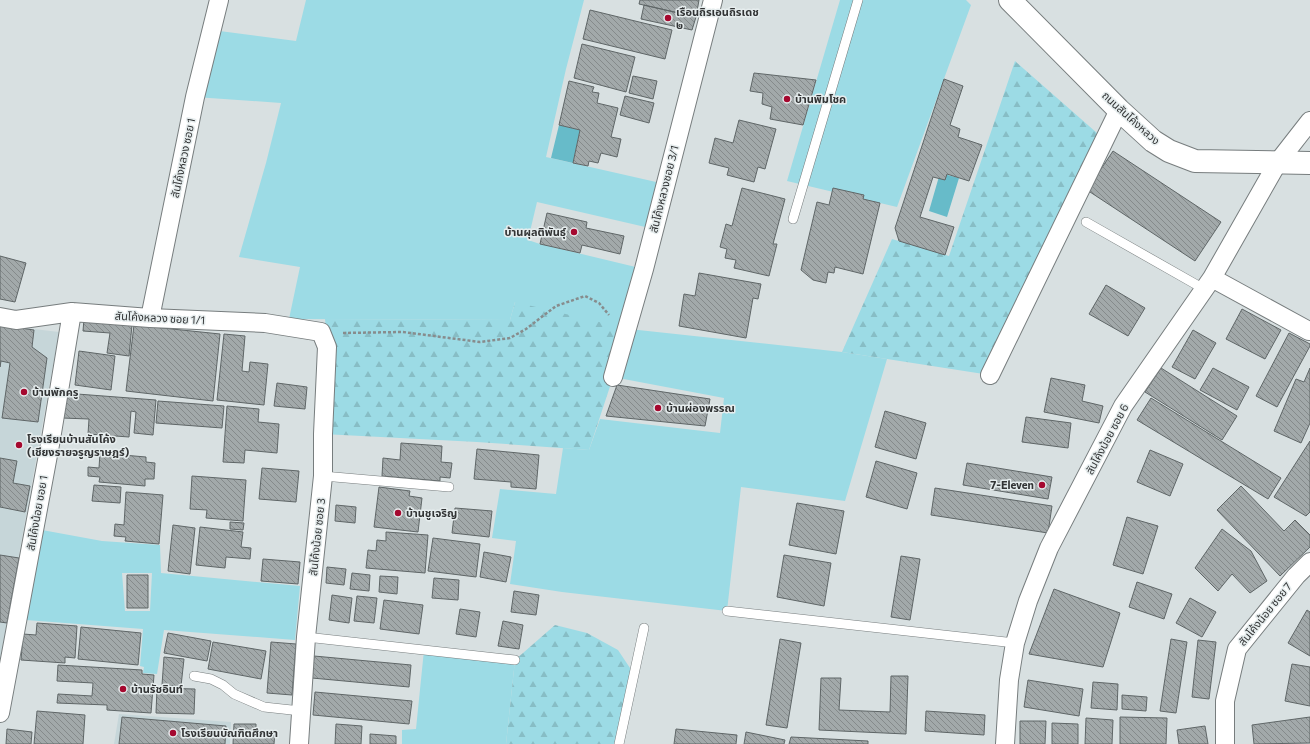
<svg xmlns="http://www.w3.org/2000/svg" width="1310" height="744" font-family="Commissioner,'Noto Sans Thai',sans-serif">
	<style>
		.built { fill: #c6d6d9 }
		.grass { fill: #9cdbe5; fill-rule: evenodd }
		.forest { fill: url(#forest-firs) }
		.water { fill: #67bbc9 }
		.building { fill: url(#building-back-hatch); stroke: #5f6667 }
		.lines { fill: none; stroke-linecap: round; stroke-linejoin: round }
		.service-casing { stroke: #777d7e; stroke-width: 10 }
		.minor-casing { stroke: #777d7e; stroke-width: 20 }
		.tertiary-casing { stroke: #777d7e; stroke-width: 24 }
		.path { stroke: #878c8d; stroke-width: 2.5; stroke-dasharray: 3 2; stroke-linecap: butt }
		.service { stroke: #fff; stroke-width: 9 }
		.minor { stroke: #fff; stroke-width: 18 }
		.tertiary { stroke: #fff; stroke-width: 22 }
		.poi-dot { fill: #a5082f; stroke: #e6edee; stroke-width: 1.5 }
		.labels { text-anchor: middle; stroke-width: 3; stroke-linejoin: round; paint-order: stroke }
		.poi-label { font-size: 11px; font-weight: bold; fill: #323435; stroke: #e6edee; text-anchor: start }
		.street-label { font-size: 11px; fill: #323435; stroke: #e6edee }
	</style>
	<defs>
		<pattern id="forest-firs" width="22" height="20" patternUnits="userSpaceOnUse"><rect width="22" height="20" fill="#9cdbe5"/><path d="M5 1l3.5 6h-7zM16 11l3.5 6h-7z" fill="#87bdc5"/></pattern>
		<pattern id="building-back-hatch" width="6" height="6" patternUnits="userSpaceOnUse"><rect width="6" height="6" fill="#a2a9aa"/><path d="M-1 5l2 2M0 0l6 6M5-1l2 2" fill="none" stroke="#858a8b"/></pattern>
	</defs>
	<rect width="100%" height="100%" fill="#d8e0e1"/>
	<path class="built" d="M0,325L59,332L0,660Z
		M119,714L231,722L230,744H114Z"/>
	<path class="grass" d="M306,0H584L566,69L546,157L665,184L654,229L537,202L528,240L540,244L644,269L629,329L842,352L887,359L845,501L741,487L727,611L562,592L510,584L516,541L492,538L500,489L556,494L563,448L589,450L600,419L720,433L724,398L613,377L515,302L510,320L289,319L300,267L239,257L266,163L281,103L195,97L212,30L296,41Z
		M840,0H966L971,5L897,207L787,181Z
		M42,530L102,541L160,545L161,573L300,586L295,640L164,630L157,674L143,673L144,667L140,666L143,629L26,620ZM122,573H152L150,611H125Z
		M424,650L515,660L506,744H402V730L416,729Z"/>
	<path class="forest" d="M1015,61L1105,140L990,375L842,352L892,239L949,256Z
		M515,302L629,329L589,450L477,442L323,434L328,352L325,319L510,320Z
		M555,625L587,633L618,650L634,674L619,744H506L515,660Z"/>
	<path class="water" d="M559,125L580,130L573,163L551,158Z
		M940,173L959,178L947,217L929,211Z"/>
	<path class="building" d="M640,0H699L696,17L639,4Z
		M644,5L696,17L692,30L641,19Z
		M590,10L672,30L665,59L583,39Z
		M582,44L635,57L626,92L574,78Z
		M754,73L816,80L803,125L770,119L772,107L762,104L763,93L750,91Z
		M633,76L657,81L653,99L629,93Z
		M944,79L963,86L950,125L960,129L958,137L982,145L969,181L947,174L945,180L933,177L920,217L954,227L945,255L899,241L895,228Z
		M569,81L594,87L592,92L599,93L597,103L618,108L611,137L621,139L617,157L601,153L598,163L589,161L588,166L573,163L580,130L559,125Z
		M625,96L654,103L649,123L620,115Z
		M739,120L776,129L765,169L758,167L754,182L727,175L729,168L709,163L715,138L733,143Z
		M1113,151L1221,222L1195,261L1087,190Z
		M742,188L785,199L773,244H777L769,276L734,268L736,260L725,258L727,249L720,247L726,224L732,226Z
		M833,188L864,195L863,199L880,203L863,274L835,267L834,273L828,272L826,283L813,280L801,270L817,202L829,205Z
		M547,213L587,222L586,228L624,236L620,254L582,245L580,253L540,244Z
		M0,256L26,263L15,302L0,299Z
		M699,273L761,284L758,299L753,298L746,338L679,326L684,294L695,296Z
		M1106,285L1145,308L1128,336L1089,314Z
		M1242,309L1281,330L1265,359L1226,339Z
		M84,319L132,325L129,356L107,353L110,333L83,331Z
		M0,325L34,330L32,347L47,358L38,422L2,418L10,363L1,361L0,367Z
		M134,325L220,334L213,401L126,391Z
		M1193,330L1216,343L1195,379L1172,367Z
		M1289,333L1310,344V346L1277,407L1256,396Z
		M224,334L245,336L242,371L249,372L250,362L268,364L264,405L217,400Z
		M79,351L115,356L111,390L75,385Z
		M1161,368L1237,416L1222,440L1145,392Z
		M1213,368L1249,387L1237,410L1200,390Z
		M1310,368V423L1301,443L1274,431L1296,379L1304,382Z
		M1051,378L1085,385L1082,401L1103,406L1099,423L1044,412Z
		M277,383L307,387L305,409L274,406Z
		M617,385L710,399L705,426L606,416Z
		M64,393L156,400L153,435L134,433L136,412L131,411L129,437L88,434L89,419L62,418Z
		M1151,398L1281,478L1268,499L1137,420Z
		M158,401L224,406L222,428L156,423Z
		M227,406L259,409L258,422L279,424L277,453L245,450L244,463L223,462Z
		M885,411L926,423L916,459L875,447Z
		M1026,417L1071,423L1068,448L1022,442Z
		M1310,441V512L1306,516L1274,497Z
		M401,443L442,446L441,462L452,463L450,478L440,477V481L382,476L383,458L400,460Z
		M477,449L539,455L536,489L511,487V482L474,479Z
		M1150,450L1183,464L1170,496L1137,482Z
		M100,453L146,457V462L155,463L154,479H145V486L99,482L100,477L88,476V467L99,468Z
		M0,458L17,461L13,483L30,486L25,512L0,507Z
		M876,461L917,473L907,509L866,497Z
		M967,463L1052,477L1048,499L963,485Z
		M262,468L299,471L296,502L259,499Z
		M192,476L246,480L243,521L206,518L207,510L190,509Z
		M94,485L121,487L120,503L92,501Z
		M1241,486L1284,531L1295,520L1310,535V547L1280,576L1217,510Z
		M379,487L410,491L409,496L422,498L418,532L374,527Z
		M935,488L1052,506L1048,533L931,515Z
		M126,492L163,495L159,544L125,541L126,537L114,536L115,524L124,525Z
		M797,503L844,511L836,554L789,545Z
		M336,505L356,507L355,523L335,521Z
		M455,508L492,511L489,537L452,533Z
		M1127,517L1158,526L1143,574L1113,565Z
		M230,522L244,523L243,530L230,529Z
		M173,525L195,528L190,574L168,571Z
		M200,527L243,532L241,547L251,548L250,559L226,557L225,568L196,565Z
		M1222,529L1251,551L1267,581L1250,593L1232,574L1218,591L1195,568Z
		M386,532L428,535L425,573L366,568L368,550L376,551L377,540L386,541Z
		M433,538L480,544L476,577L428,571Z
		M484,552L511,557L506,582L480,577Z
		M0,555L19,558L7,623L0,622Z
		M784,555L831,563L824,606L777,597Z
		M901,556L920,559L910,620L891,617Z
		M263,559L300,562L298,584L261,581Z
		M327,567L346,569L344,585L326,583Z
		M352,573L370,575L369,591L350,589Z
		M127,575H148V608H127Z
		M380,576L398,577L397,594L379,592Z
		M434,578L459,580L458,600L432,598Z
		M1137,582L1172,594L1164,619L1129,607Z
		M1054,589L1120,613L1103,667L1029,654Z
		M514,591L539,595L536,615L511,612Z
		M332,595L352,598L349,623L329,620Z
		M357,596L377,598L374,623L354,621Z
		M1190,598L1216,612L1202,637L1176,623Z
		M384,600L423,605L419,634L380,629Z
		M460,609L480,612L476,637L456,634Z
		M1307,610L1310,612V656L1288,643Z
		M503,621L523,625L519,649L498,646Z
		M37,623L77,626L75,658L65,657V663L21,660L23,634L36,635Z
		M81,627L141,633L138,665L78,659Z
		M168,633L211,641L207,661L164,653Z
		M780,639L801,643L787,728L766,725Z
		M1171,639L1187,642L1176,713L1160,711Z
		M1198,640L1216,642L1209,699L1192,697Z
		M213,642L266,651L261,679L208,669Z
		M271,642L296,644L292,695L267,693Z
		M314,656L411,665L409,687L312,678Z
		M164,657L184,659L181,686L162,685Z
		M1292,664L1310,667V706L1285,701Z
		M58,665L142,670V674L154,675L151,713L107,710V705L57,703L58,694L92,696L93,683L57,681Z
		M891,676H908L906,734L819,730L821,678H841L839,710L890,712Z
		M1028,680L1083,689L1079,716L1024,707Z
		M1093,682L1118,684L1117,710L1091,708Z
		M157,688L195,689L194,714L156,713Z
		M315,692L412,701L409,724L313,715Z
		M1122,695L1147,697L1146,711L1122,709Z
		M37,711L85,715L83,744H34Z
		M926,711L985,715L984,735L925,731Z
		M122,717L226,726L225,744H119Z
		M1120,717L1167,718L1166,744H1120Z
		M1310,717V743L1254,744L1252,725Z
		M1086,718L1113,720L1112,744H1085Z
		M1020,721H1046L1045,744H1020Z
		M1052,723L1078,724V744H1052Z
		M234,724H256V731L275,732L274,744H233Z
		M336,724L362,726L361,744H335Z
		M1205,726L1208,744H1179L1177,730Z
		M7,729L32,732L31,744H6Z
		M676,729L737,735L736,744H674Z
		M746,732L785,740L784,744H744Z
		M370,734L396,736V744H370Z
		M791,737L868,741V744H789Z"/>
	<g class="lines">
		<defs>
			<path id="service" d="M793,219L858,0
				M1086,222L1204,289
				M323,476L449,487
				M727,611L1015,643
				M306,637L515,660
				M194,676L211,679L223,685L234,694L264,707L301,711
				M619,744L644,628"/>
			<path id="minor" d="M1212,278L1309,331
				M0,317L16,320L72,312L150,318L265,323L321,332L327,347L323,434V476L306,637L299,744
				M150,318L195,97L219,0
				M990,375L1119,110
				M613,377L644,269L713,0
				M0,713L51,439L72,312
				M1005,744L1009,680L1015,643L1028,601L1049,548L1123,406L1212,278L1278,162L1310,121
				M1225,744V701L1237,649L1296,576L1310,562"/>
			<path id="tertiary" d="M1010,0L1119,110L1153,141L1169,151L1195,161L1310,163"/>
		</defs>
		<use href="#service" class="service-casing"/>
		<use href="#minor" class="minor-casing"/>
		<use href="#tertiary" class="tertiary-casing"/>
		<path class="path" d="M343,333L403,332L480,342L510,338L526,329L556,306L585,296L599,303L609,315"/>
		<use href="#service" class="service"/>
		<use href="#minor" class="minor"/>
		<use href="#tertiary" class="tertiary"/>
	</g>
	<g class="poi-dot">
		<circle cx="668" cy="18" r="4"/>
		<circle cx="787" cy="99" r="4"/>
		<circle cx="574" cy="232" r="4"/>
		<circle cx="24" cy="392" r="4"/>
		<circle cx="658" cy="408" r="4"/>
		<circle cx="19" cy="445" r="4"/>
		<circle cx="1042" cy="485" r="4"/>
		<circle cx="398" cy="513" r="4"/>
		<circle cx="123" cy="689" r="4"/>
		<circle cx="173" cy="733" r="4"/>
	</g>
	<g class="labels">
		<g class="poi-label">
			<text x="676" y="16">เรือนถิรเอนถิรเดช<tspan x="676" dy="13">๒</tspan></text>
			<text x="795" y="103">บ้านพิมโชค</text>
			<text x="566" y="236" text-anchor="end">บ้านผุลติพันธ์ุ</text>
			<text x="32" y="396">บ้านพักครู</text>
			<text x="666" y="412">บ้านผ่องพรรณ</text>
			<text x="27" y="443">โรงเรียนบ้านสันโค้ง<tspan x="27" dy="13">(เชียงรายจรูญราษฎร์)</tspan></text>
			<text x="1034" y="489" text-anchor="end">7-Eleven</text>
			<text x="406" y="517">บ้านชูเจริญ</text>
			<text x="131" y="693">บ้านรัชอินท์</text>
			<text x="181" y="737">โรงเรียนบัณฑิตศึกษา</text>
		</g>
		<g class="street-label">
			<text transform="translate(1131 118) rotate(42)" y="4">ถนนสันโค้งหลวง</text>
			<text transform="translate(183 158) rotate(-78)" y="4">สันโค้งหลวง ซอย 1</text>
			<text transform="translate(664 189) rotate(-76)" y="4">สันโค้งหลวงซอย 3/1</text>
			<text transform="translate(160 318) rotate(3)" y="4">สันโค้งหลวง ซอย 1/1</text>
			<text transform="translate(1107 439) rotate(-62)" y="4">สันโค้งน้อย ซอย 6</text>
			<text transform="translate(37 513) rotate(-80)" y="4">สันโค้งน้อย ซอย 1</text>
			<text transform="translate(317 537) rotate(-84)" y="4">สันโค้งน้อย ซอย 3</text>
			<text transform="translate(1265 614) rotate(-51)" y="4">สันโค้งน้อย ซอย 7</text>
		</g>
	</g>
</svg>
